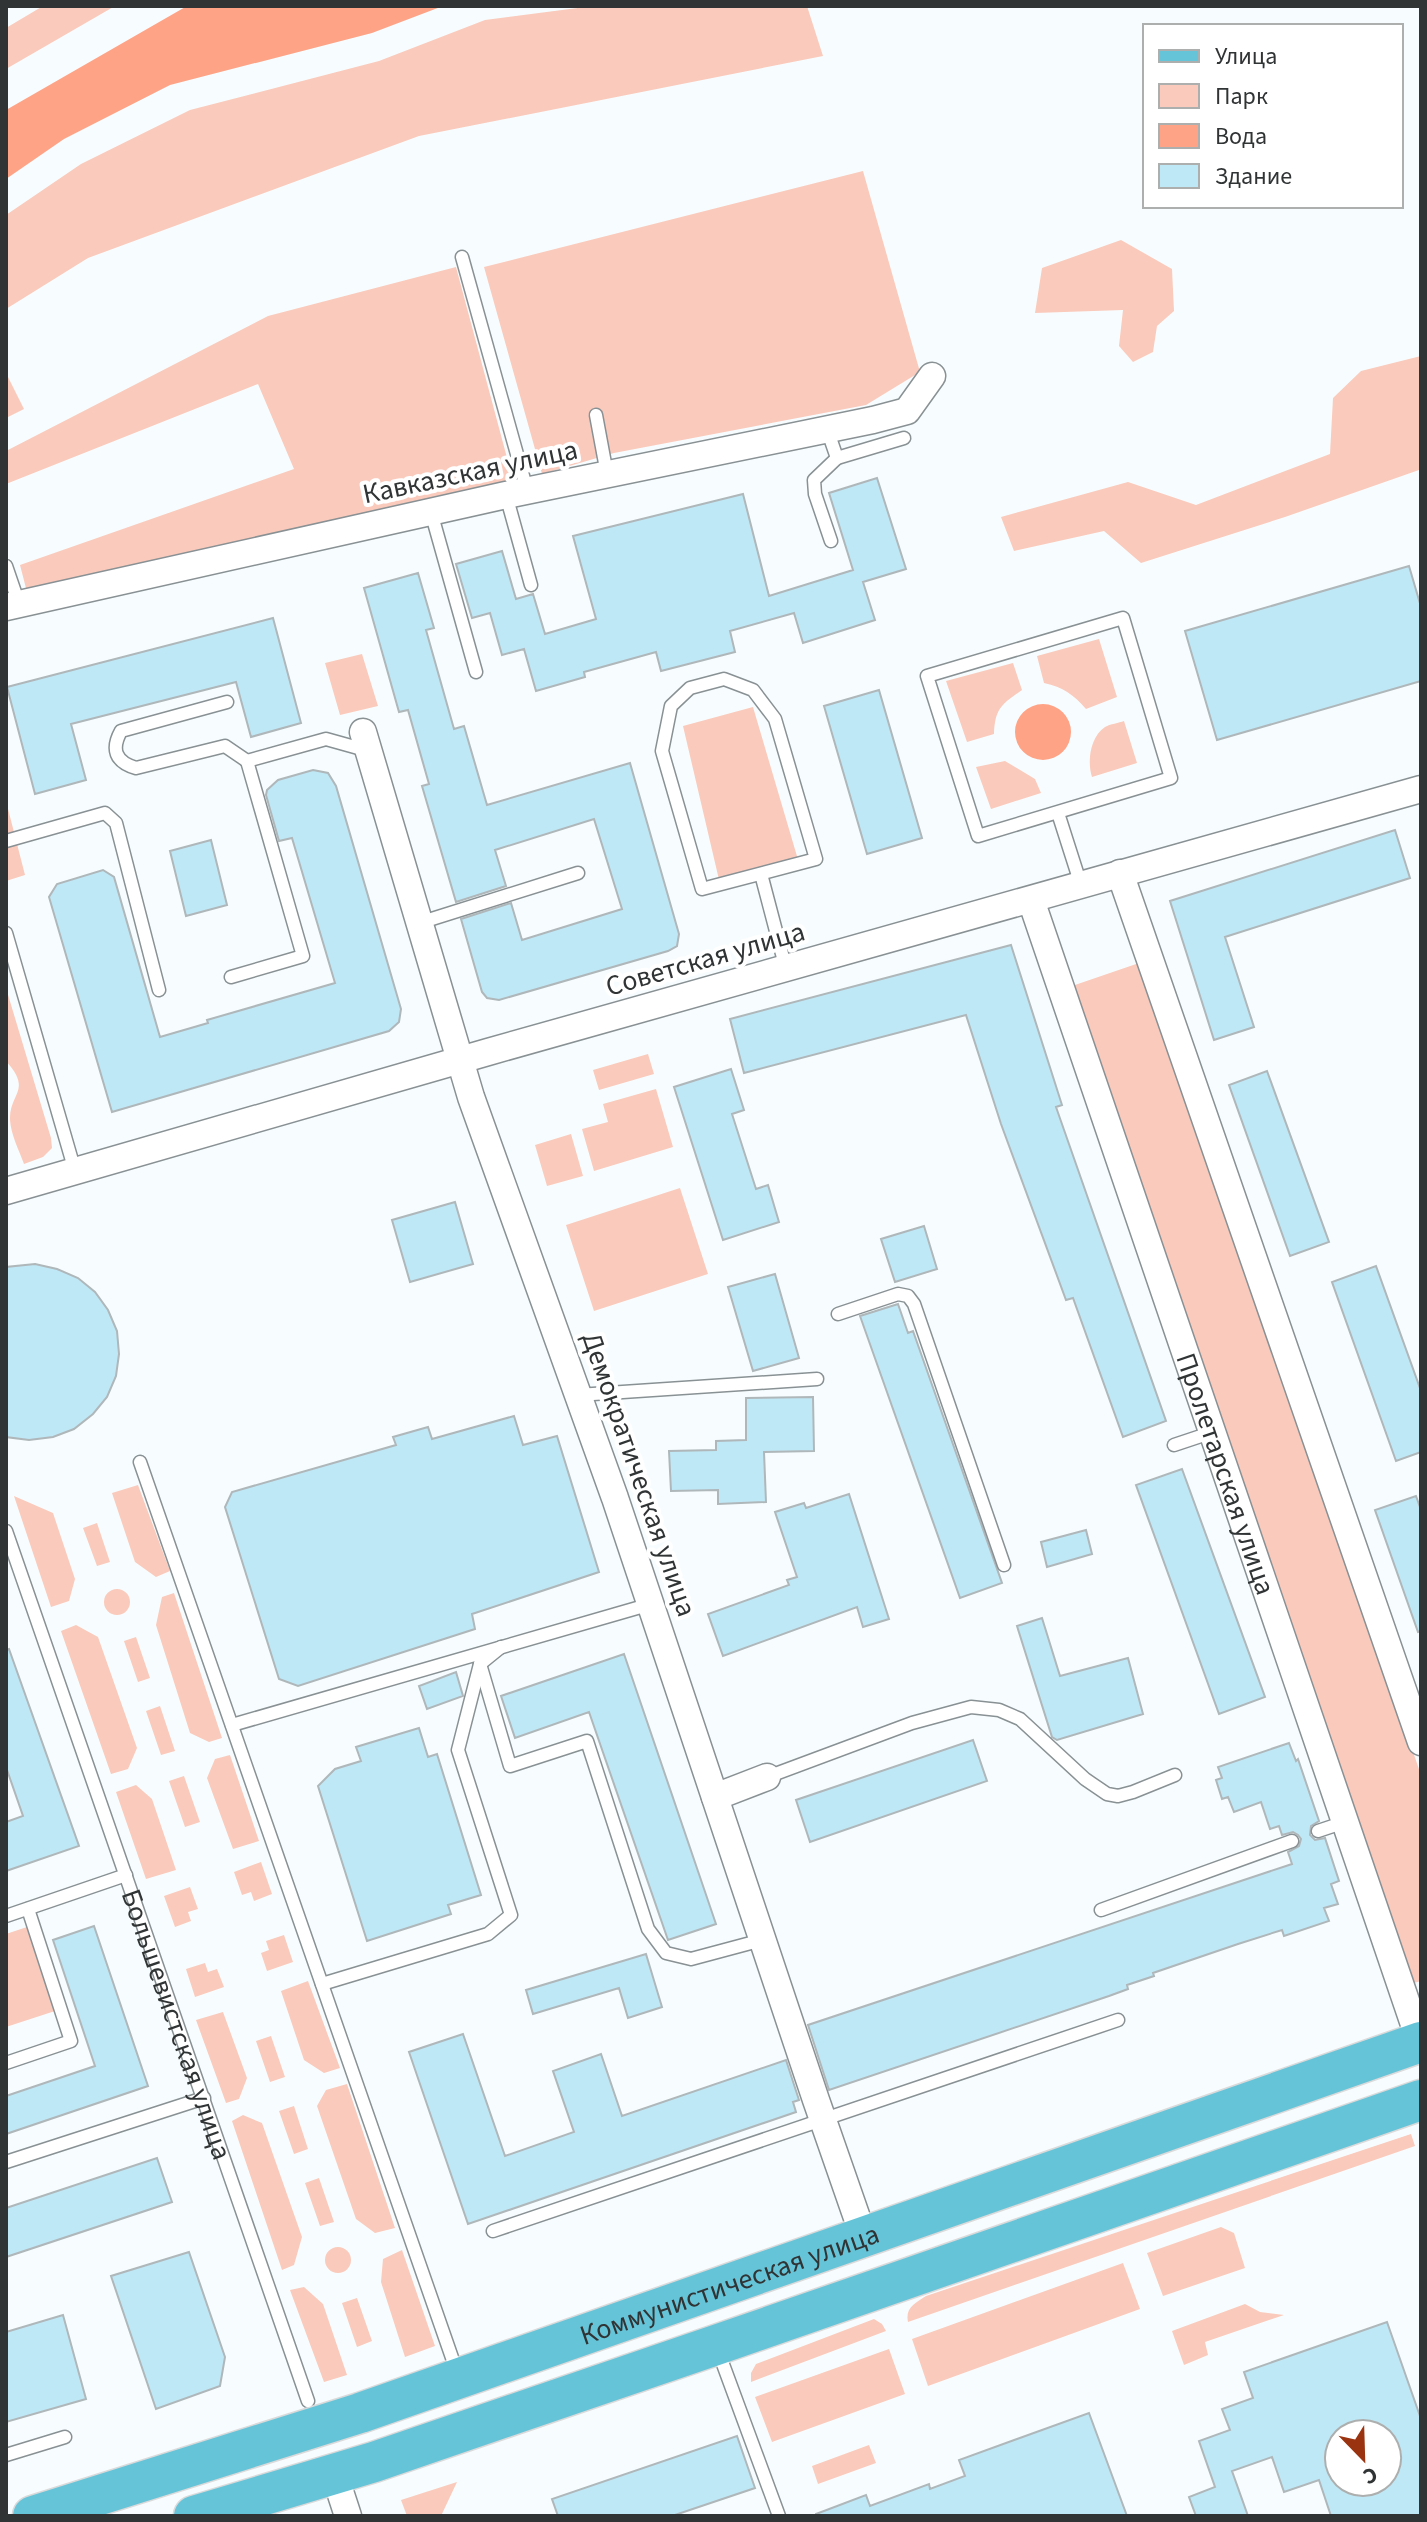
<svg xmlns="http://www.w3.org/2000/svg" width="1427" height="2522" font-family="'Source Sans 3',sans-serif">
	<style>
		.green { fill: #facabc }
		.water { fill: #ffa387 }
		.building { fill: #bfe8f6; stroke: #afb7ba; stroke-width: 2; fill-rule: evenodd }
		.lines { fill: none; stroke-linecap: round; stroke-linejoin: round }
		.lane-casing { stroke: #899194; stroke-width: 15 }
		.street-casing { stroke: #899194; stroke-width: 29 }
		.primary-casing { stroke: #dadadb; stroke-width: 43 }
		.lane { stroke: #fff; stroke-width: 12 }
		.street { stroke: #fff; stroke-width: 26 }
		.primary { stroke: #66c4d8; stroke-width: 40 }
		.labels { text-anchor: middle; stroke-width: 8; stroke-linejoin: round; paint-order: stroke }
		.street-label { font-size: 28px; fill: #313435; stroke: #fff }
	</style>
	<rect width="100%" height="100%" fill="#f7fdfe"/>
	<path class="green" d="M43,6H115L6,69V28Z
		M593,6H807L823,56L419,136L88,258L6,309V215L81,164L190,110L379,61L485,20Z
		M863,171L920,372L866,405L614,453L542,474L484,267Z
		M1121,240L1172,269L1174,311L1157,326L1153,352L1133,362L1119,346L1123,310L1035,313L1042,268Z
		M456,267L514,484L27,592L20,565L294,469L258,384L6,484V451L268,316Z
		M1421,356V468L1419,470L1285,517L1141,563L1104,531L1014,551L1001,517L1128,482L1196,505L1330,454L1333,398L1361,371Z
		M6,373L24,409L6,418Z
		M1099,639L1117,697L1086,709C1074,695 1063,687 1044,683L1037,656Z
		M362,654L378,706L340,715L325,663Z
		M1013,663L1022,690C1002,704 995,708 994,734L967,742L946,681Z
		M753,707L799,863L720,884L683,726Z
		M1124,721L1137,763L1092,777C1087,762 1090,737 1105,727C1110,724 1119,723 1124,721Z
		M1005,761L1035,779L1041,793L991,809L976,767Z
		M6,801L25,875L6,881Z
		M1142,962L1421,1775V1981L1414,1983L1072,986Z
		M6,988L51,1138L52,1148L43,1157L24,1164C19,1150 11,1135 10,1120C9,1093 33,1091 6,1061Z
		M648,1054L654,1074L599,1090L593,1070Z
		M656,1089L673,1147L594,1171L582,1129L608,1122L603,1104Z
		M571,1134L583,1176L547,1186L535,1145Z
		M680,1188L708,1274L594,1311L566,1225Z
		M138,1485L170,1571L156,1577L135,1562L112,1493Z
		M14,1496L53,1513L75,1579L69,1601L51,1607Z
		M97,1523L110,1562L97,1566L83,1528Z
		M104 1602a13 13 0 1 1 26 0a13 13 0 1 1-26 0Z
		M174,1593L222,1738L209,1742L190,1733L156,1625L162,1597Z
		M76,1625L98,1637L137,1748L128,1769L111,1774L61,1631Z
		M136,1637L150,1678L138,1682L124,1641Z
		M160,1706L175,1751L161,1755L146,1711Z
		M230,1755L259,1841L233,1849L207,1778L215,1759Z
		M184,1776L200,1822L185,1827L169,1781Z
		M136,1785L152,1799L176,1870L146,1879L116,1792Z
		M261,1862L272,1894L254,1901L251,1892L242,1895L234,1872Z
		M190,1887L198,1909L188,1912L191,1921L175,1927L164,1896Z
		M27,1927L55,2011L6,2027V1934Z
		M284,1935L293,1962L267,1971L261,1953L269,1950L266,1941Z
		M205,1963L208,1972L217,1969L224,1987L195,1997L186,1969Z
		M308,1981L340,2068L324,2073L304,2060L281,1991Z
		M223,2012L247,2078L239,2099L226,2103L196,2020Z
		M271,2036L285,2077L270,2082L256,2041Z
		M347,2084L395,2228L375,2233L356,2219L317,2106L326,2090Z
		M294,2106L308,2149L294,2154L279,2111Z
		M243,2115L262,2123L302,2237L294,2265L282,2270L232,2121Z
		M1411,2134L1415,2146L908,2322C905,2308 915,2303 926,2296Z
		M319,2178L334,2222L320,2226L305,2183Z
		M1221,2227L1234,2233L1245,2268L1163,2296L1147,2253Z
		M325 2260a13 13 0 1 1 26 0a13 13 0 1 1-26 0Z
		M402,2250L435,2346L405,2357L381,2282L383,2259Z
		M1123,2263L1140,2309L928,2386L912,2339Z
		M304,2287L323,2304L347,2375L324,2382L290,2290Z
		M357,2298L372,2341L357,2347L342,2303Z
		M1245,2304L1260,2312L1284,2315L1205,2342L1208,2355L1184,2365L1172,2331Z
		M874,2319L882,2324L886,2331L751,2382V2373L756,2364Z
		M889,2349L905,2394L772,2442L755,2397Z
		M869,2445L876,2463L818,2484L812,2466Z
		M457,2482L441,2516H407L401,2500Z"/>
	<path class="water" d="M187,6H443L372,33L170,85L64,139L6,179V110Z
		M1015 732a28 28 0 1 1 56 0a28 28 0 1 1-56 0Z"/>
	<path class="building" d="M877,478L906,569L863,582L875,620L803,643L794,613L730,631L735,652L661,671L656,652L584,672L585,677L536,691L524,649L502,655L490,613L472,618L456,564L502,551L516,599L533,594L545,634L596,619L573,536L743,494L769,596L853,570L829,493Z
		M1409,566L1421,607V681L1217,740L1185,631Z
		M418,573L434,628L426,630L454,729L464,726L487,805L630,763L679,934L677,946L668,951L499,1000L487,998L482,992L461,919L511,903L522,940L622,909L594,819L495,850L506,886L456,902L422,786L429,784L408,710L399,712L364,588Z
		M273,618L301,723L251,737L236,682L71,724L86,780L35,794L7,687Z
		M879,690L922,838L867,854L824,706Z
		M313,770L328,773L336,786L401,1009L399,1022L389,1031L112,1112L49,897L57,884L103,870L114,877L160,1037L208,1023L207,1020L335,983L292,838L279,841L266,795L267,790L278,780Z
		M1395,830L1410,878L1225,937L1254,1027L1214,1040L1170,901Z
		M211,840L227,905L186,916L170,851Z
		M1011,945L1062,1105L1056,1107L1166,1421L1123,1437L1073,1298L1066,1300L1001,1124L966,1015L744,1073L730,1019Z
		M731,1069L744,1110L732,1114L756,1189L768,1185L779,1222L723,1240L674,1087Z
		M1267,1071L1329,1242L1290,1256L1229,1085Z
		M455,1202L473,1264L410,1282L392,1220Z
		M924,1226L937,1269L895,1282L881,1239Z
		M35,1264L57,1269L78,1278L95,1292L108,1310L117,1331L119,1354L116,1376L107,1397L93,1414L74,1429L53,1437L29,1440L6,1437V1267Z
		M1376,1266L1421,1391V1452L1396,1461L1332,1282Z
		M775,1274L799,1358L753,1371L728,1287Z
		M898,1304L908,1333L913,1331L1002,1583L960,1598L860,1316Z
		M813,1397L814,1451L764,1452L766,1502L718,1504V1490L671,1491L669,1451L716,1450V1441L746,1440V1398Z
		M514,1416L523,1445L557,1436L599,1572L472,1614L475,1629L298,1686L279,1679L225,1507L232,1492L396,1445L393,1437L428,1427L432,1439Z
		M1182,1469L1265,1697L1219,1714L1136,1485Z
		M849,1494L889,1619L863,1627L857,1607L723,1656L708,1614L789,1585L787,1580L797,1577L775,1512L804,1503L806,1508Z
		M1416,1496L1421,1510V1631L1418,1632L1375,1510Z
		M1086,1530L1092,1554L1047,1567L1041,1542Z
		M1042,1618L1060,1676L1128,1658L1143,1714L1057,1740L1052,1737L1017,1626Z
		M9,1649L79,1846L6,1871V1822L23,1816L6,1767V1650Z
		M624,1654L716,1924L668,1940L589,1712L515,1738L501,1696Z
		M456,1672L463,1696L427,1709L419,1686Z
		M419,1728L428,1757L437,1754L481,1895L448,1905L451,1914L367,1941L318,1786L335,1769L361,1761L356,1747Z
		M973,1740L987,1781L810,1842L796,1800Z
		M1289,1743L1296,1761L1298,1759L1319,1821L1311,1826L1310,1835L1315,1840L1325,1838L1339,1881L1331,1884L1338,1904L1324,1908L1329,1921L1284,1936L1282,1930L1238,1944L1153,1973L1154,1976L1127,1985L1128,1989L1109,1996L829,2090L808,2025L1292,1864L1288,1852L1299,1846L1301,1839L1298,1835L1293,1832L1282,1835L1279,1826L1270,1829L1261,1802L1234,1812L1228,1797L1222,1799L1216,1780L1222,1778L1218,1767Z
		M94,1926L148,2086L6,2134V2096L95,2066L53,1940Z
		M646,1954L662,2007L628,2018L619,1988L533,2014L526,1990Z
		M463,2034L505,2156L574,2132L553,2071L601,2054L622,2116L786,2060L799,2100L793,2102L796,2112L468,2224L409,2052Z
		M157,2158L172,2202L6,2257V2208Z
		M189,2252L225,2357L220,2386L156,2409L111,2276Z
		M63,2315L86,2399L6,2422V2332Z
		M1387,2322L1421,2419V2516H1331L1319,2480L1284,2492L1272,2457L1232,2471L1248,2516H1196L1189,2497L1215,2487L1199,2441L1230,2430L1222,2409L1253,2398L1244,2372ZM1339,2434H1387V2482H1339Z
		M1089,2413L1127,2516H816V2514L866,2495L870,2506L929,2484L930,2489L965,2476L959,2460Z
		M737,2436L755,2488L672,2516H558L552,2499Z"/>
	<g class="lines">
		<defs>
			<g id="lane">
				<path d="M462,257L527,490"/>
				<path d="M596,415L607,474"/>
				<path d="M827,429L837,458L814,480L815,494L831,541"/>
				<path d="M837,458L904,438"/>
				<path d="M506,495L531,585"/>
				<path d="M431,512L476,672"/>
				<path d="M6,566L19,604"/>
				<path d="M1123,618L1171,778L978,836L927,676Z"/>
				<path d="M724,679L753,690L775,719L816,859L702,889L662,751L671,706L690,688Z"/>
				<path d="M227,702L121,731C111,749 115,762 136,768L225,746L247,761"/>
				<path d="M1058,813L1081,885"/>
				<path d="M6,841L105,813L116,823L159,990"/>
				<path d="M761,874L786,969"/>
				<path d="M419,923L578,873"/>
				<path d="M6,933L75,1171"/>
				<path d="M231,977L303,956L247,761L326,739L369,751"/>
				<path d="M838,1314L898,1294L908,1296L914,1304L1004,1565"/>
				<path d="M578,1395L817,1379"/>
				<path d="M1174,1445L1213,1432"/>
				<path d="M140,1462L457,2372"/>
				<path id="s1" d="M6,1531L308,2401"/>
				<path d="M480,1664L510,1766L587,1741L648,1929L666,1953L691,1959L762,1940"/>
				<path d="M232,1725L651,1604"/>
				<path d="M767,1777L912,1723L971,1707L999,1710L1020,1719L1085,1779L1107,1794L1118,1796L1133,1792L1175,1775"/>
				<path d="M1318,1831L1345,1822"/>
				<path d="M1101,1910L1292,1841"/>
				<path d="M6,1916L126,1875"/>
				<path d="M322,1984L488,1934L511,1915L458,1750L480,1664L501,1647"/>
				<path d="M6,2063L71,2041L28,1909"/>
				<path d="M6,2162L204,2098"/>
				<path d="M493,2231L1118,2020"/>
				<path d="M717,2348L779,2516"/>
				<path d="M6,2455L65,2437"/>
			</g>
			<g id="street">
				<path d="M6,607L506,495L873,420L907,411L932,376"/>
				<path d="M363,732L471,1097L615,1498L816,2100L863,2235"/>
				<path d="M1120,873L1421,1742"/>
				<path id="s2" d="M1031,900L1420,2042"/>
				<path d="M6,1191L488,1052L1421,789"/>
				<path d="M715,1797L767,1777"/>
				<path d="M334,2473L348,2516"/>
			</g>
			<g id="primary">
				<path id="s3" d="M33,2516L360,2413L1421,2042"/>
				<path d="M194,2516L374,2462L716,2345L1421,2100"/>
			</g>
		</defs>
		<use href="#lane" class="lane-casing"/>
		<use href="#street" class="street-casing"/>
		<use href="#primary" class="primary-casing"/>
		<use href="#lane" class="lane"/>
		<use href="#street" class="street"/>
		<use href="#primary" class="primary"/>
	</g>
	<g class="labels">
		<g class="street-label">
			<text transform="translate(470 471) rotate(-12)" y="10">Кавказская улица</text>
			<text transform="translate(705 958) rotate(-16)" y="10">Советская улица</text>
			<text dy="10" stroke="none"><textPath href="#s2" startOffset="606">Пролетарская улица</textPath></text>
			<text transform="translate(640 1474) rotate(71)" y="10">Демократическая улица</text>
			<text dy="10" stroke="none"><textPath href="#s1" startOffset="522">Большевистская улица</textPath></text>
			<text dy="10" stroke="none"><textPath href="#s3" startOffset="734">Коммунистическая улица</textPath></text>
		</g>
	</g>
	<rect width="1427" height="2522" fill="none" stroke="#313435" stroke-width="16"/>
	<rect x="1143" y="24" width="260" height="184" fill="#ffffff" stroke="#adaeae" stroke-width="2"/>
	<rect x="1159" y="50" width="40" height="12" fill="#66c4d8" stroke="#adaeae" stroke-width="2"/>
	<text x="1215" y="64" font-size="24" fill="#313435">Улица</text>
	<rect x="1159" y="84" width="40" height="24" fill="#facabc" stroke="#adaeae" stroke-width="2"/>
	<text x="1215" y="104" font-size="24" fill="#313435">Парк</text>
	<rect x="1159" y="124" width="40" height="24" fill="#ffa387" stroke="#adaeae" stroke-width="2"/>
	<text x="1215" y="144" font-size="24" fill="#313435">Вода</text>
	<rect x="1159" y="164" width="40" height="24" fill="#bfe8f6" stroke="#adaeae" stroke-width="2"/>
	<text x="1215" y="184" font-size="24" fill="#313435">Здание</text>
	<g transform="translate(1363 2458) rotate(157)"><circle r="38" fill="#ffffff" stroke="#adaeae" stroke-width="2"/>
	<path d="M0-6L14 30L0 20L-14 30Z" fill="#9a330f"/>
	<text y="-12" font-size="22" font-weight="bold" text-anchor="middle" fill="#313435">С</text>
	</g>
</svg>
